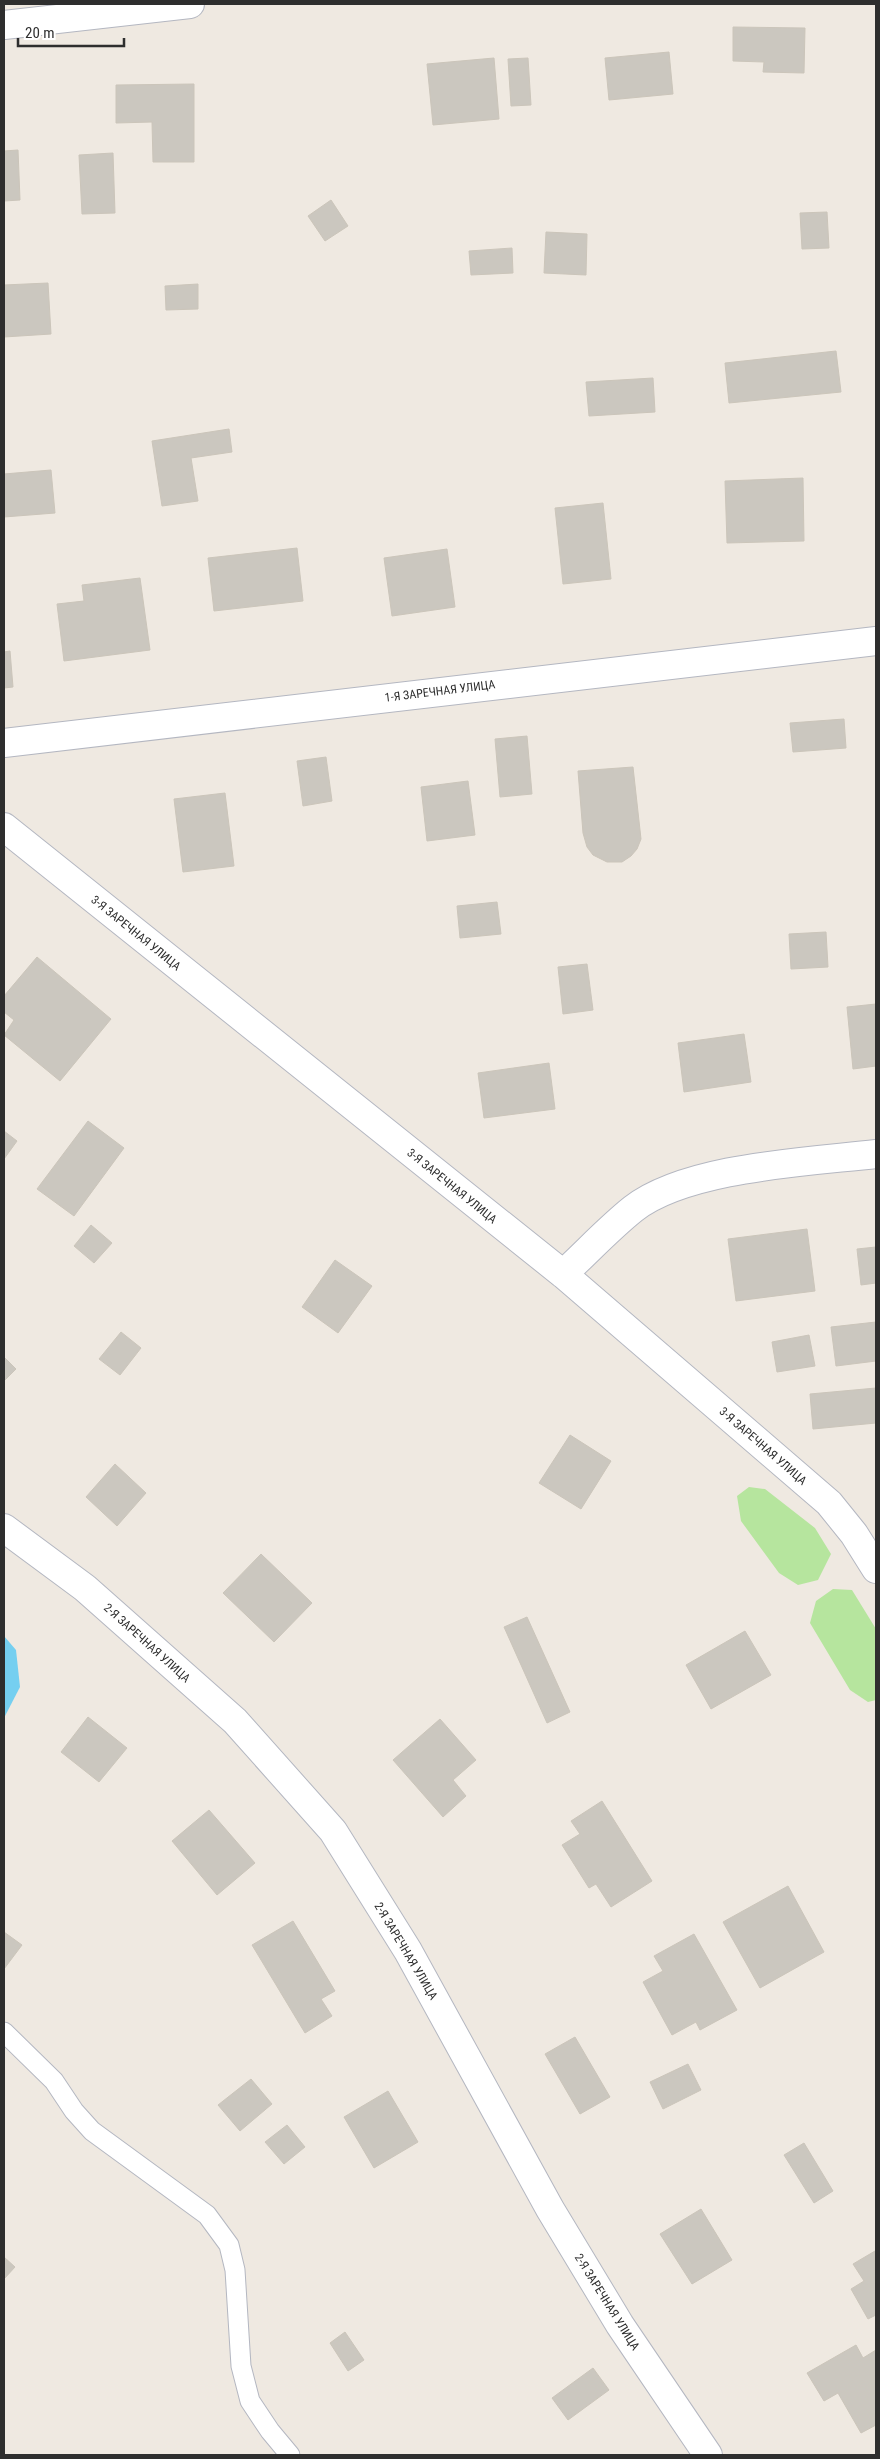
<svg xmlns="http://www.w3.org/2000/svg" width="880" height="2459" font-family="'Roboto Condensed',sans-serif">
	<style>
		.green { fill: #b6e59e }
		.water { fill: #75cff0 }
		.building { fill: #cbc7bf; stroke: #cbc5ba }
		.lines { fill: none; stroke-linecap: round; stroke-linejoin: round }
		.lane-casing { stroke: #b4b7c1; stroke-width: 21 }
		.street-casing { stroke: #b4b7c1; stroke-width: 30 }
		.lane { stroke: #fff; stroke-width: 19 }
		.street { stroke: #fff; stroke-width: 28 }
		.labels { text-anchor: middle; stroke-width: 5; stroke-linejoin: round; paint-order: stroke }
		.street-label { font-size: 12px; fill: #2e2e2e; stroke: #fff }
	</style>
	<rect width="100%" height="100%" fill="#efe9e1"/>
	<path class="green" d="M749,1487L765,1489L815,1528L831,1554L818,1580L798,1585L779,1573L741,1521L737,1496Z
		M833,1589L852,1590L876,1629V1700L868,1702L850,1690L810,1623L816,1601Z"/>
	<path class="water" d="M4,1636L16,1650L20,1687L4,1718Z"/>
	<path class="building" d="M733,27L805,28L804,73L763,72L764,62L733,61Z
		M669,52L673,94L609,100L605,58Z
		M494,58L499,119L433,125L427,64Z
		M528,58L531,105L511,106L508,59Z
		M194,84V162H153L152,122L116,123V85Z
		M18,150L20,200L4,201V151Z
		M113,153L115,213L82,214L79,155Z
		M331,200L348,226L325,241L308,216Z
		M827,212L829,248L802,249L800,213Z
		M546,232L587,234L586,275L544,273Z
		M512,248L513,273L471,275L469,251Z
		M48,283L51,334L4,337V285Z
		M198,284V309L166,310L165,286Z
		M836,351L841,392L729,403L725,363Z
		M653,378L655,412L589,416L586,382Z
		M229,429L232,452L191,458L198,501L162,506L152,441Z
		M51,470L55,513L4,517V474Z
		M803,478L804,541L727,543L725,481Z
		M603,503L611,579L563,584L555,508Z
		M297,548L303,601L214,611L208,558Z
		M447,549L455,607L392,616L384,558Z
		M140,578L150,650L64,661L57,604L84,601L82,585Z
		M10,651L13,687L4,688V652Z
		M844,719L846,748L793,752L790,723Z
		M527,736L532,794L500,797L495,739Z
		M326,757L332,801L303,806L297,761Z
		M633,767L641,839L637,849L631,856L622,862H607L593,855L587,847L583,833L578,771Z
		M468,781L475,835L427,841L421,787Z
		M225,793L234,866L183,872L174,799Z
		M497,902L501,934L460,938L457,906Z
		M826,932L828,967L791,969L789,934Z
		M37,957L111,1019L60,1081L4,1035L14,1020L4,1012V996Z
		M587,964L593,1010L563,1014L558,967Z
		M876,1004V1066L853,1069L847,1007Z
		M744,1034L751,1082L684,1092L678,1043Z
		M549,1063L555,1109L484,1118L478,1073Z
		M88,1121L124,1148L74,1216L37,1189Z
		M4,1131L17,1141L4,1159Z
		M91,1225L112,1243L94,1263L74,1246Z
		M807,1229L815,1291L736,1301L728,1239Z
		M876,1247V1283L861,1285L857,1249Z
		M335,1260L372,1286L338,1333L302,1307Z
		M876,1322V1361L836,1366L831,1327Z
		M121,1332L141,1348L120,1375L99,1359Z
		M809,1335L815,1366L777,1372L772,1342Z
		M4,1357L16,1369L4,1381Z
		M876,1388V1423L813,1429L810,1394Z
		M570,1435L611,1461L581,1509L539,1483Z
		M115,1464L146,1493L117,1526L86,1497Z
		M261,1554L312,1603L274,1642L223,1593Z
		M527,1617L570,1712L547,1723L504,1627Z
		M745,1631L771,1675L711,1709L686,1665Z
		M88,1717L127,1748L99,1782L61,1752Z
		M440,1719L476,1760L453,1780L466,1796L443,1817L393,1760Z
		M602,1801L652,1881L611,1907L596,1884L589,1888L562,1845L580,1834L571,1821Z
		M209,1810L255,1863L217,1895L172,1841Z
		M788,1886L824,1952L760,1988L723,1922Z
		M293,1921L335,1991L321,1999L332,2016L305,2033L252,1945Z
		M4,1932L22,1945L4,1969Z
		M694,1934L737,2010L700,2030L696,2022L672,2035L643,1982L663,1971L654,1956Z
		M575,2037L610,2097L580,2114L545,2054Z
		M688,2064L701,2090L663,2109L650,2082Z
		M251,2079L272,2104L240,2131L218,2105Z
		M388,2091L418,2142L374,2168L344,2117Z
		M287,2125L305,2147L284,2164L265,2142Z
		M804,2143L833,2191L814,2203L784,2155Z
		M701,2209L732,2260L692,2284L660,2234Z
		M875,2251L876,2315L868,2319L851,2289L864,2281L853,2264Z
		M4,2257L15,2267L4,2279Z
		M345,2332L364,2360L348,2371L330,2343Z
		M856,2345L863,2358L876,2350V2425L861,2433L838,2393L824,2401L807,2373Z
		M593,2368L609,2390L568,2420L552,2398Z"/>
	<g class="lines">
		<defs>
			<path id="lane" d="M4,2032L54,2081L74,2111L92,2131L207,2215L229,2245L235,2270L241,2366L250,2401L270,2431L290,2455"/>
			<path id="street" d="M4,25L190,4
				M4,743L876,641
				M4,827L563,1274L829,1503L854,1534L876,1569
				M563,1274C586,1253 608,1229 633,1209C687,1167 807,1162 876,1154
				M4,1528L85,1588L235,1721L333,1831L408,1951L550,2209L620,2325L708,2455"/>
		</defs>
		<use href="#lane" class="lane-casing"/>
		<use href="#street" class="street-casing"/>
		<use href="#lane" class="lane"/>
		<use href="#street" class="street"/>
	</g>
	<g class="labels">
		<g class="street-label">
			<text transform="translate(440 691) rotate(-7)" y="4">1-Я ЗАРЕЧНАЯ УЛИЦА</text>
			<text transform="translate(136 933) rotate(39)" y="4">3-Я ЗАРЕЧНАЯ УЛИЦА</text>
			<text transform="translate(452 1186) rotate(39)" y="4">3-Я ЗАРЕЧНАЯ УЛИЦА</text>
			<text transform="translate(763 1446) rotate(41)" y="4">3-Я ЗАРЕЧНАЯ УЛИЦА</text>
			<text transform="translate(147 1643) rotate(42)" y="4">2-Я ЗАРЕЧНАЯ УЛИЦА</text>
			<text transform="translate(406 1951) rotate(59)" y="4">2-Я ЗАРЕЧНАЯ УЛИЦА</text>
			<text transform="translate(607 2302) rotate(58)" y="4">2-Я ЗАРЕЧНАЯ УЛИЦА</text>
		</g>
	</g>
	<rect width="880" height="2459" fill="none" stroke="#2e2e2e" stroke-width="10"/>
	<path d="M18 38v8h106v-8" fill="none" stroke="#2e2e2e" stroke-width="2.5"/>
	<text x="25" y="38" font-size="15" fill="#2e2e2e" stroke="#ffffff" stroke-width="4" paint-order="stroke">20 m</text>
</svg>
